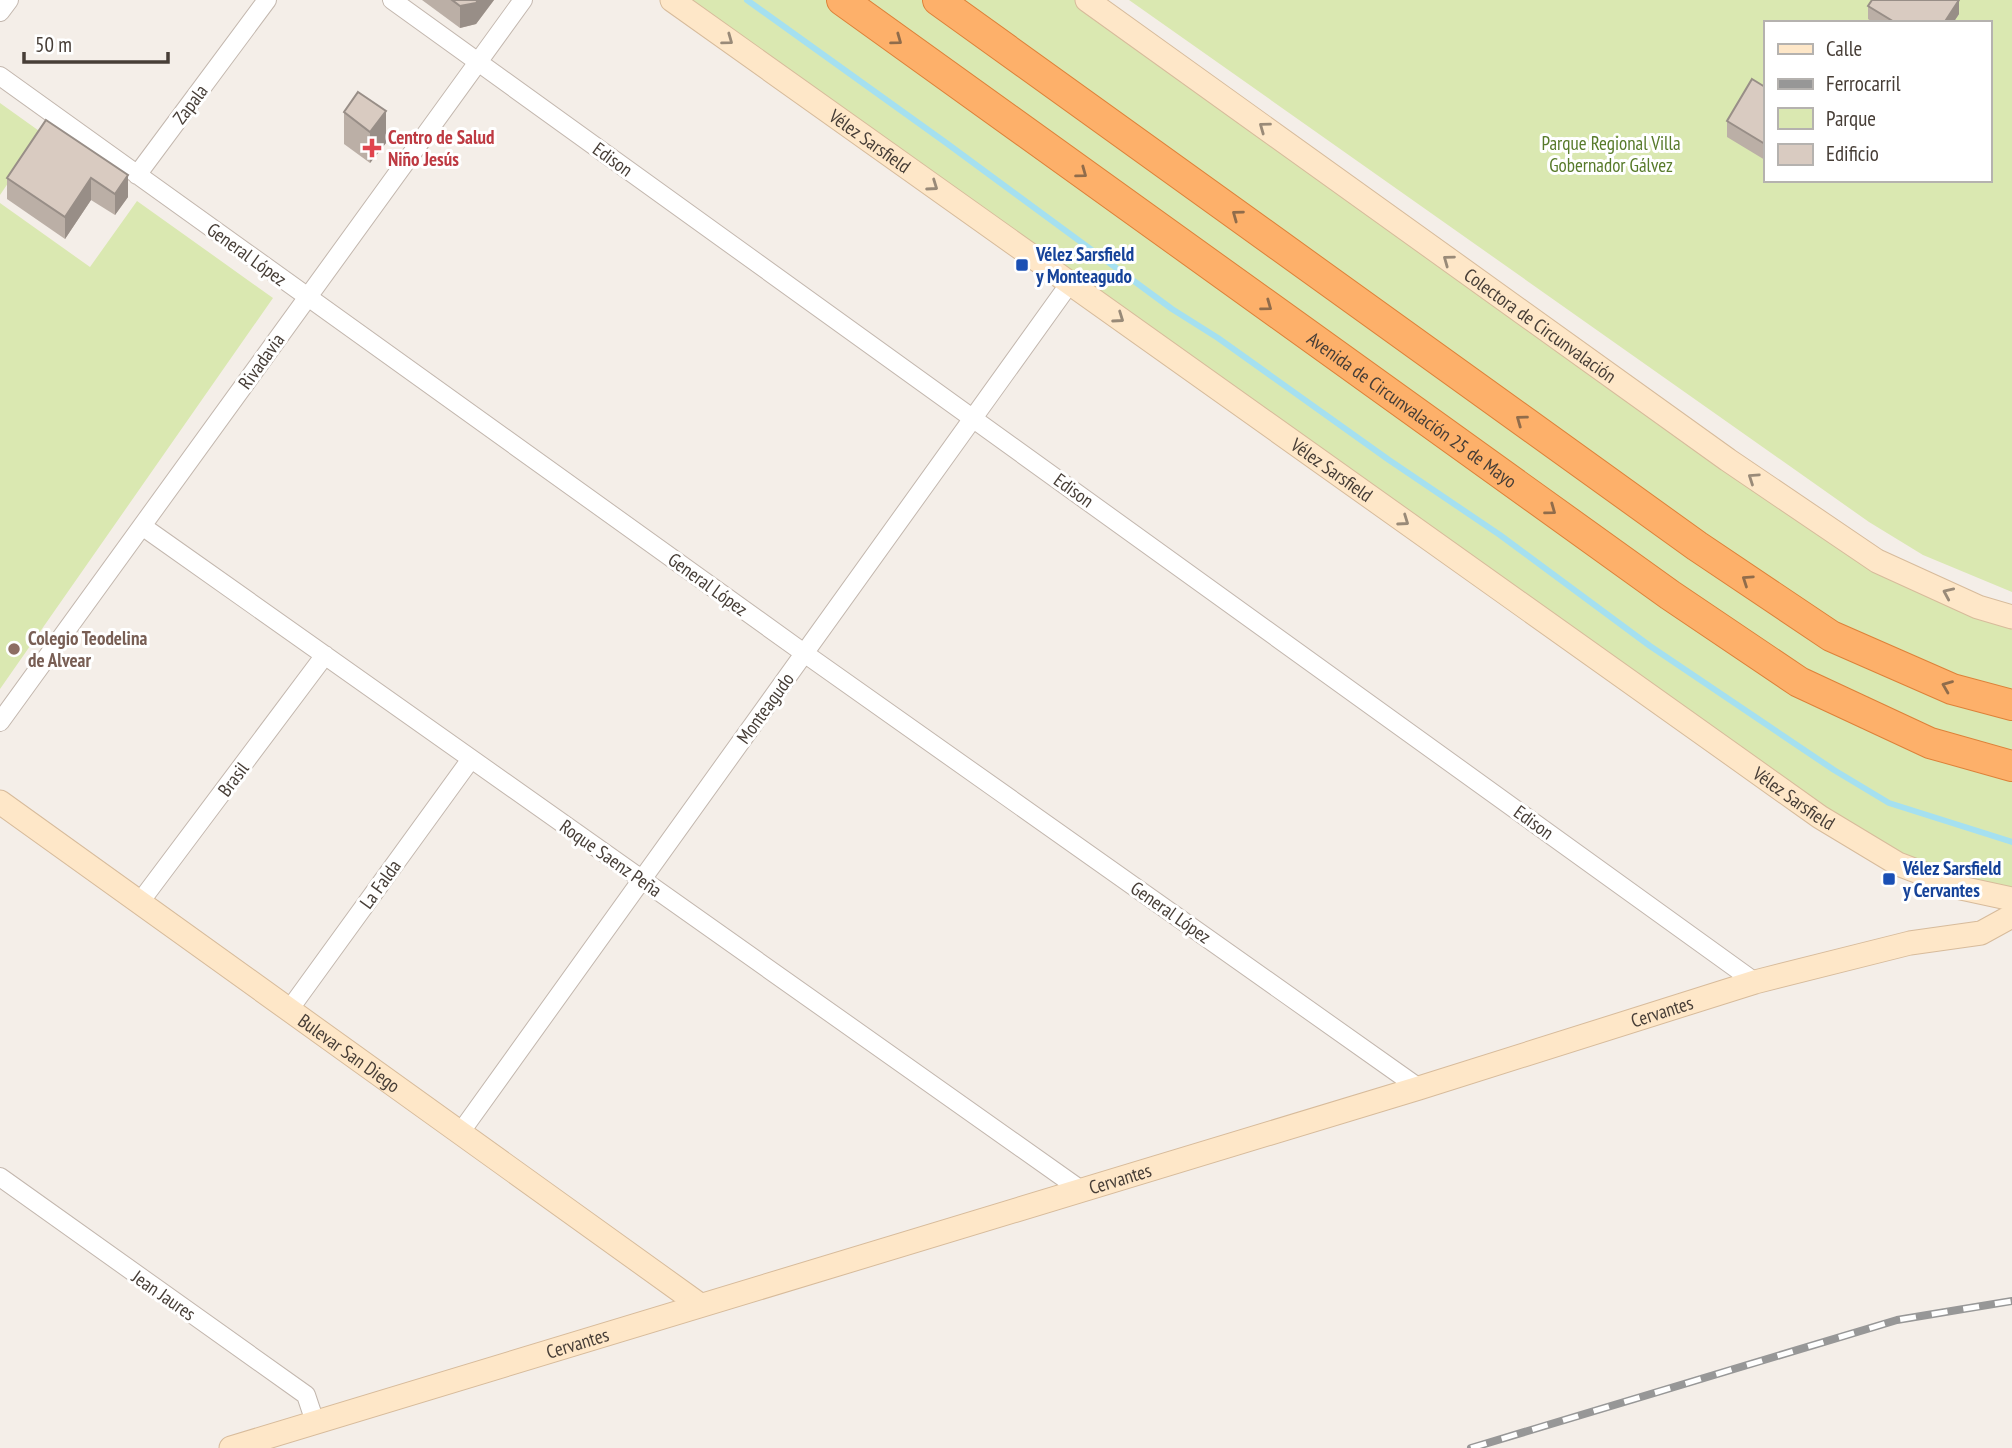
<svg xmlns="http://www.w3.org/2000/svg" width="2012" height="1448" font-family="'PT Sans Narrow',sans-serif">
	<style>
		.green { fill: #dae8b1; fill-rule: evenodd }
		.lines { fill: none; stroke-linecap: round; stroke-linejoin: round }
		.stream { stroke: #a5e0f0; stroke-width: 6 }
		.street-casing { stroke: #c3b7ae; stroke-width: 20 }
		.secondary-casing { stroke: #d7bb9b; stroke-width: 25 }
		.highway-casing { stroke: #dd8139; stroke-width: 32 }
		.street { stroke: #fff; stroke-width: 18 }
		.secondary { stroke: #fee7c8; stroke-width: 23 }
		.highway { stroke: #fdb06a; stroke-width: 30 }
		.rail-casing { stroke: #979797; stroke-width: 8 }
		.rail { stroke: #fff; stroke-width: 5; stroke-dasharray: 16; stroke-linecap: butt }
		.wall { fill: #bbafa6 }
		.shaded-wall { fill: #988e87 }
		.building { fill: #d9cbc1; stroke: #988e87; stroke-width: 2 }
		.oneway { stroke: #998a78 }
		.oneway2 { stroke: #906c4b }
		.health-dot { fill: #e0444e; stroke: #fff; stroke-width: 2.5 }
		.transit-dot { fill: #1a4fb4; stroke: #fff; stroke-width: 2.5 }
		.education-dot { fill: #8d6e63; stroke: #fff; stroke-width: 2.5 }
		.labels { text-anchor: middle; stroke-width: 6; stroke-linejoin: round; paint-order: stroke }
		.street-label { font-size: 19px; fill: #473e37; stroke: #fff }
		.health-label { font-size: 19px; font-weight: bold; fill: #be3a42; stroke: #fff; text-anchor: start }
		.park-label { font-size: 19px; fill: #577a2a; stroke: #fff }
		.transit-label { font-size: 19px; font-weight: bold; fill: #164399; stroke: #fff; text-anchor: start }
		.education-label { font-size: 19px; font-weight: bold; fill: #785e54; stroke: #fff; text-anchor: start }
	</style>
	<rect width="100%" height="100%" fill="#f4eee8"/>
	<path class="green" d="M672,0H1087L1877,561L2012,617V899L1898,864Z
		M1129,0H2012V592L1923,555L1869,522ZM1765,23H1989V180H1765Z
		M0,103L42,133L0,195Z
		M137,201L273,298L0,689V203L90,267Z"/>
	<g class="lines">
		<path class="stream" d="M747,0L945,142L1172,309L1218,338L1389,460L1500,535L1650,646L1834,770L1889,803L2012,842"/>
		<defs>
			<path id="street" d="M392,0L1755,982
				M0,12L9,0
				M0,76L804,653L1419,1088
				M137,175L267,0
				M142,526L1081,1190
				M0,722L523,0
				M140,902L325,655
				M289,1010L471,759
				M460,1133L1070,283
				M0,1177L306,1395L315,1422"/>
			<g id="secondary">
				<path id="s1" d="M672,0L1820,817L1898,864L1961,888L2012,899"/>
				<path id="s2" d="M1087,0L1728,460L1877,561L1978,607L2012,617"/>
				<path id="s3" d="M0,802L700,1305"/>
				<path id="s4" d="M231,1448L1419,1088L1755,982L1910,943L1981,933L2012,916"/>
			</g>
			<g id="highway">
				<path id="s5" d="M842,0L1670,595L1799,682L1930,743L2012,766"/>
				<path d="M938,0L1697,546L1831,636L1952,689L2012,705"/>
			</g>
		</defs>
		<use href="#street" class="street-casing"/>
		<use href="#secondary" class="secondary-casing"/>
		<use href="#highway" class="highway-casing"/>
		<use href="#street" class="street"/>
		<use href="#secondary" class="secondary"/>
		<use href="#highway" class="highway"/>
		<defs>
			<path id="rail" d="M1471,1448L1897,1320L2012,1301"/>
		</defs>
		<use href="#rail" class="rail-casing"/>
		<use href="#rail" class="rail"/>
	</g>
	<path class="wall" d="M422,0H494L476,24L460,28Z
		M1868,6L1959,14L1953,23H1874L1868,19Z
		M1765,87V160L1727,137V121Z
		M344,112L386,143L370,163L344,144Z
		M46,120L128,197L115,215L91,200L65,239L7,199V178Z"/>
	<path class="shaded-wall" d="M478,0H494L476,24L460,28V6Z
		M1959,0V14L1953,23H1944Z
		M386,111V143L370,163V132Z
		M128,175V197L115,215V194Z
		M91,178V200L65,239V217Z"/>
	<path class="building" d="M452,0H478L476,3L460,6Z
		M1872,0H1959L1944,23H1896L1868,6Z
		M1752,79L1765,87V144L1727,121Z
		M358,92L386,111L370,132L344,112Z
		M46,120L128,175L115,194L91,178L65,217L7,178Z"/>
	<defs><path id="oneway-chevron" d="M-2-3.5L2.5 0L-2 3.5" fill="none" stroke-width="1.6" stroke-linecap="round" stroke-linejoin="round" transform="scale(1.75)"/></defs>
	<g class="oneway">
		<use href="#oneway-chevron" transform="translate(728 40) rotate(36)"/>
		<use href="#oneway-chevron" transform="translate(1264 127) rotate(-144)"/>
		<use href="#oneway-chevron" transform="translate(933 186) rotate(35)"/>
		<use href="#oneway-chevron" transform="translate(1448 260) rotate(-144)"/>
		<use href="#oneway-chevron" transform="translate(1119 318) rotate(35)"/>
		<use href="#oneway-chevron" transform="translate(1753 478) rotate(-146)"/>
		<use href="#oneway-chevron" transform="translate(1404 521) rotate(35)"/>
		<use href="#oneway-chevron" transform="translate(1948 593) rotate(-156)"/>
	</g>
	<g class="oneway2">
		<use href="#oneway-chevron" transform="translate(897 40) rotate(36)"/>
		<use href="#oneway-chevron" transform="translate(1082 173) rotate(36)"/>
		<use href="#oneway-chevron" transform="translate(1237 215) rotate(-144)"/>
		<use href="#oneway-chevron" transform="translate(1267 306) rotate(36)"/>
		<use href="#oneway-chevron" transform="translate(1521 420) rotate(-144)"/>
		<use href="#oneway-chevron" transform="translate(1551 510) rotate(36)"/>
		<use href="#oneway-chevron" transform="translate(1747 580) rotate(-146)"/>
		<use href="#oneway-chevron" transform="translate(1947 686) rotate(-158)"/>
	</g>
	<path class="health-dot" d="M368.5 137.5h7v7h7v7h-7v7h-7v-7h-7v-7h7z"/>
	<g class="transit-dot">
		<rect x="1015" y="258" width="14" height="14" rx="3.5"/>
		<rect x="1882" y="872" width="14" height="14" rx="3.5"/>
	</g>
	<circle class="education-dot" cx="14" cy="649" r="7"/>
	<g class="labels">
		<g class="street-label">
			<text transform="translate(190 104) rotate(-53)" y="7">Zapala</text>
			<text dy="7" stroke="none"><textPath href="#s1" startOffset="243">Vélez Sarsfield</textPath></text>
			<text transform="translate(613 159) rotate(36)" y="7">Edison</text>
			<text transform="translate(247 254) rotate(36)" y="7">General López</text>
			<text dy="7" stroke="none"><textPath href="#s2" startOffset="558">Colectora de Circunvalación</textPath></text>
			<text transform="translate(261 361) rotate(-54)" y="7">Rivadavia</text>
			<text dy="7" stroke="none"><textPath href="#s5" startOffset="702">Avenida de Circunvalación 25 de Mayo</textPath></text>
			<text dy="7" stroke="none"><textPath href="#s1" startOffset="810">Vélez Sarsfield</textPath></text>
			<text transform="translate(1074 490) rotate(36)" y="7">Edison</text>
			<text transform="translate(708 584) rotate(36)" y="7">General López</text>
			<text transform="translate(765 708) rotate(-54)" y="7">Monteagudo</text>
			<text transform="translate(233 779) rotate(-53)" y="7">Brasil</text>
			<text dy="7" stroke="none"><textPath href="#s1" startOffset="1377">Vélez Sarsfield</textPath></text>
			<text transform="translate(1534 822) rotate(36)" y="7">Edison</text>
			<text transform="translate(611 858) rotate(35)" y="7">Roque Saenz Peña</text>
			<text transform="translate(380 884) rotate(-54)" y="7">La Falda</text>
			<text transform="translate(1171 912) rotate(35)" y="7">General López</text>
			<text dy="7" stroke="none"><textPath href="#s4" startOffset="1496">Cervantes</textPath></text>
			<text dy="7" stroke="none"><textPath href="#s3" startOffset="430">Bulevar San Diego</textPath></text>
			<text dy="7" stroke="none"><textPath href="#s4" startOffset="929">Cervantes</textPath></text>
			<text transform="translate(164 1295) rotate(35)" y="7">Jean Jaures</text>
			<text dy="7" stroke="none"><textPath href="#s4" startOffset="362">Cervantes</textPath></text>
		</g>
		<g class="health-label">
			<text x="388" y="144">Centro de Salud<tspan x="388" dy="22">Niño Jesús</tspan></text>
		</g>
		<g class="park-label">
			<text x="1611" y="150">Parque Regional Villa<tspan x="1611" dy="22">Gobernador Gálvez</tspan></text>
		</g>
		<g class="transit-label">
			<text x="1036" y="261">Vélez Sarsfield<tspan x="1036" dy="22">y Monteagudo</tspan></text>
			<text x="1903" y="875">Vélez Sarsfield<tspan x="1903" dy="22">y Cervantes</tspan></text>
		</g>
		<g class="education-label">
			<text x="28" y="645">Colegio Teodelina<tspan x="28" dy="22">de Alvear</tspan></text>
		</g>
	</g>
	<rect x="1764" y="21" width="228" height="161" fill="#ffffff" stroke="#b5b2af" stroke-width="2"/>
	<rect x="1778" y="44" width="35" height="10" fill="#fee7c8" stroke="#b5b2af" stroke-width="2"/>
	<text x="1826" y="56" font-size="21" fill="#473e37">Calle</text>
	<rect x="1778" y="79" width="35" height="10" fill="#979797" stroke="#b5b2af" stroke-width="2"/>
	<text x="1826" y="91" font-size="21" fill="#473e37">Ferrocarril</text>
	<rect x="1778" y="108" width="35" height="21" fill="#dae8b1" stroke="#b5b2af" stroke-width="2"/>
	<text x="1826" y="126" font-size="21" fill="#473e37">Parque</text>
	<rect x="1778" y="144" width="35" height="21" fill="#d9cbc1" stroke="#b5b2af" stroke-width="2"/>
	<text x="1826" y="161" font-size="21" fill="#473e37">Edificio</text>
	<path d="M24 52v10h144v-10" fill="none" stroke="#473e37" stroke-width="3.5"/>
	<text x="35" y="52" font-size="21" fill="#473e37" stroke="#ffffff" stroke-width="5" paint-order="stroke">50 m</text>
</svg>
